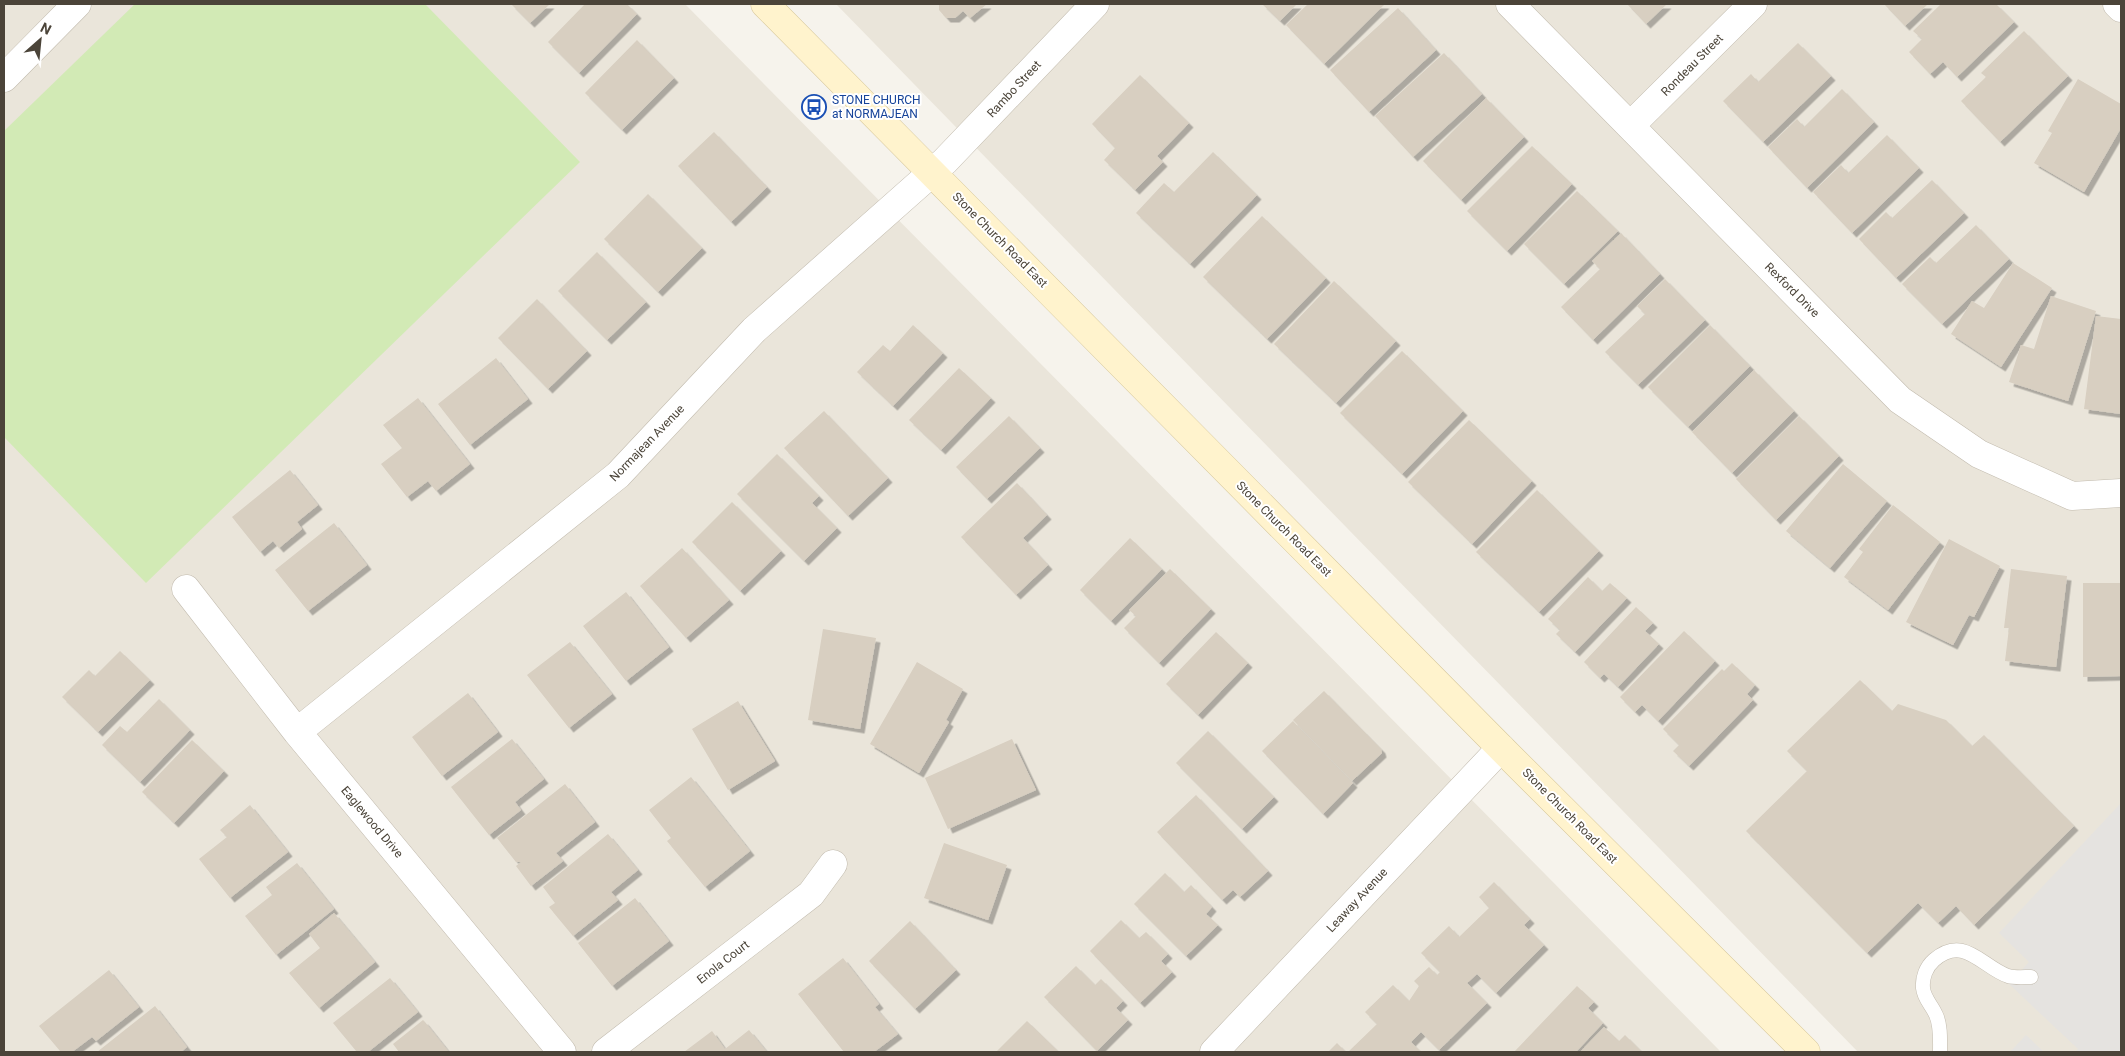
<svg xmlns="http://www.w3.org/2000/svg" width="2125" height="1056" font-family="Roboto,sans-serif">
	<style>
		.residential { fill: #eae5da }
		.green { fill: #d2eab5 }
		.parking { fill: #e5e3e0 }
		.building { fill: #d8cfc1; filter: url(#shadow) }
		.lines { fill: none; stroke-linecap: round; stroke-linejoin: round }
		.lane-casing { stroke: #c2bbae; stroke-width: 15 }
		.street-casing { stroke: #c2bbae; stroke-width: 29 }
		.secondary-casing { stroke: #d6c79b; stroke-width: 29 }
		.lane { stroke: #fff; stroke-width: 14 }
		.street { stroke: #fff; stroke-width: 28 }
		.secondary { stroke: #fff3cd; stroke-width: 28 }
		.labels { text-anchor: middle; stroke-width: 4; stroke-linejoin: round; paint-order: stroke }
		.street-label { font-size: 12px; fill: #4b4439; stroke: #fff }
		.transit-label { font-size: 12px; fill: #164399; stroke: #fff; text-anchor: start }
	</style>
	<defs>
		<filter id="shadow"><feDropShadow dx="4.5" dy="4.5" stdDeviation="0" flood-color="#0004"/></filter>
	</defs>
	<rect width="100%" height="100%" fill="#f6f3ec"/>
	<path class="residential" d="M4,4H685L1721,1052H4Z
		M836,4H2121V1052H1858Z"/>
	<path class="green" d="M135,4H425L580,162L146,583L4,437V131Z"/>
	<path class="parking" d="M2121,803V1052H2076L2078,1049L2009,984L2029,962L1999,933Z
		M2026,1035L2044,1052H2010Z"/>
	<path class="building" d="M511,4H550L530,23Z
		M585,4H627L637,14L579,73L548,42Z
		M939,4H987L970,18L963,11L955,18H946L939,10Z
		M1262,4H1297L1280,21Z
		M1308,4H1385L1324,64L1286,25Z
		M1627,4H1667L1646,24Z
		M1884,4H1928L1905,26Z
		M1941,4H1996L2014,22L1957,77L1943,62L1930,74L1909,52L1922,39L1913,31Z
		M1398,8L1436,50L1369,112L1330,70Z
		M2024,31L2068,76L2000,142L1961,101L1986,77L1981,73Z
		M637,40L674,78L622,130L585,93Z
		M1798,43L1831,76L1763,142L1723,101L1751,74L1758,82Z
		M1444,53L1482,94L1413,157L1375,116Z
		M1140,75L1189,123L1157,156L1163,162L1135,190L1104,160L1115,148L1092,124Z
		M2078,79L2121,104V128L2084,192L2034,163L2052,133L2048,131Z
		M1842,89L1874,122L1807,188L1768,147L1797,119L1804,127Z
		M1486,98L1524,137L1461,200L1423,161Z
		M714,132L767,187L731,222L678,166Z
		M1887,135L1919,168L1852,233L1813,192L1841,165L1848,173Z
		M1532,146L1572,184L1507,251L1467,211Z
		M1213,152L1257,195L1190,264L1136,213L1164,183L1174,192Z
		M1932,180L1964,213L1896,278L1859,239L1886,212L1892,218Z
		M1577,191L1618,231L1564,284L1524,244Z
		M648,194L702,248L658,292L604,239Z
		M1262,216L1326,278L1267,339L1203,277Z
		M1976,225L2009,259L1942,324L1902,284L1930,257L1936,263Z
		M1621,233L1660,274L1593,340L1561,307L1600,269L1592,261Z
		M597,252L646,302L607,340L558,291Z
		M2013,263L2052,288L2001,367L1951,334L1972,301L1984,308Z
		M1665,279L1705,320L1638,385L1605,352L1645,314L1637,306Z
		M1334,281L1396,341L1336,403L1274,344Z
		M2051,296L2096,311L2068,401L2009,382L2021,345L2034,349Z
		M537,299L587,351L548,389L498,338Z
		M2096,316L2121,319V414L2084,409Z
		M913,325L943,353L893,406L857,372L883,345L890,351Z
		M1710,325L1750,366L1688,427L1648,387Z
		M1402,351L1463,411L1402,474L1340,413Z
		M496,358L528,399L470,445L438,404Z
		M959,368L991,398L941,450L909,420Z
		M1754,370L1794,411L1732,473L1692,432Z
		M418,398L470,464L436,491L428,481L407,497L381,464L402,448L383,425Z
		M824,411L888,478L848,516L784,448Z
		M1009,416L1040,448L987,499L956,467Z
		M1799,416L1839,456L1776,520L1736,479Z
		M1469,420L1532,481L1472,544L1408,482Z
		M777,454L819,496L812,503L837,528L804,561L737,494Z
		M1843,464L1887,501L1830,568L1786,531Z
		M290,470L318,505L297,522L302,529L279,548L273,541L260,552L232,517Z
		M1017,483L1047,515L1023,538L1048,565L1016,595L961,537Z
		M1537,490L1599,551L1539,612L1476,552Z
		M732,502L781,551L740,591L692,542Z
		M1893,505L1940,542L1888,610L1844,577L1863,552L1859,549Z
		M334,523L367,565L308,611L275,570Z
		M1130,538L1162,569L1111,621L1080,590Z
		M1949,539L2000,566L1974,617L1969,615L1953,645L1906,622Z
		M682,548L729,600L686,638L640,586Z
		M1170,569L1211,609L1159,663L1124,628L1136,616L1129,610Z
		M2011,569L2067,576L2056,667L2005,661L2009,628H2004Z
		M1588,577L1602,591L1610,583L1627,598L1575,652L1556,634L1560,630L1548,619Z
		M2083,583H2121V676L2083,677Z
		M626,592L669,647L626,681L583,626Z
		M1636,607L1653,623L1645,631L1659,644L1618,687L1604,674L1600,678L1584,662Z
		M823,629L876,638L860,729L808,720Z
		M1684,631L1715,661L1658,721L1642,705L1635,712L1620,697Z
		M1216,632L1248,663L1198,715L1166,684Z
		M570,642L612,694L569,728L527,675Z
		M120,651L150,680L98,732L62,697L89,670L95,676Z
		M917,662L963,689L946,720L949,722L919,773L870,744Z
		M1732,663L1755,685L1747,694L1753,700L1689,766L1673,751L1679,745L1663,729L1722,669L1724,671Z
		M1860,680L1892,711L1898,704L1946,720L1972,746L1984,735L2074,826L1974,925L1956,906L1938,923L1918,903L1867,953L1746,831L1807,771L1787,751Z
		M1324,691L1381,749L1382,753L1352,781L1293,720Z
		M468,693L498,732L442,776L412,737Z
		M159,699L190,730L140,782L102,745L120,726L127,732Z
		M738,701L775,761L728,790L692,729Z
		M1293,721L1353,783L1323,814L1262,751Z
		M1208,731L1274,797L1242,829L1176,763Z
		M512,739L544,779L515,802L521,810L489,835L451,787Z
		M1012,739L1036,790L948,829L925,778Z
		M192,740L224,771L174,823L142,792Z
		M691,777L750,851L705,887L667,841L671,838L649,810Z
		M565,784L595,822L556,853L563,861L531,886L516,866L521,862H516L497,838Z
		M1196,795L1268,871L1240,897L1233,890L1222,900L1157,832Z
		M250,805L288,852L230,898L199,859L227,837L220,830Z
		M608,834L638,870L611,892L618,900L573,936L549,907L555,903L543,887Z
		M944,843L1007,865L988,920L924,898Z
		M297,863L334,909L276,955L245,916L272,895L266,887Z
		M1165,873L1184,892L1191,885L1212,907L1206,914L1218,925L1186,956L1134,904Z
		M1494,882L1530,919L1524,925L1544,945L1496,993L1477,974L1467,983L1487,1003L1439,1050L1421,1032L1411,1042L1421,1052H1348L1377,1024L1365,1012L1393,985L1409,1001L1419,986L1414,981L1429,967L1437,975L1440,972L1421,953L1449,926L1459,937L1489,908L1479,897Z
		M635,898L669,941L612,986L578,943Z
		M334,913L375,962L319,1008L289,973L320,948L309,934Z
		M1121,920L1139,938L1146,932L1168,954L1161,961L1172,972L1140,1003L1090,951Z
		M910,921L956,970L915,1009L869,961Z
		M843,958L879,1004L875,1007L898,1034L874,1052H844L798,994Z
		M1076,966L1095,985L1101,979L1123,1001L1116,1008L1128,1020L1097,1051L1044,997Z
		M109,970L139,1007L96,1041L92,1037L72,1052H61L39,1026Z
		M390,978L418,1012L368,1052H357L333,1023Z
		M1577,986L1594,1002L1588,1008L1603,1023L1576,1052H1514Z
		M155,1006L187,1047L181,1052H97Z
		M423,1020L425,1022L449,1052H399L393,1044Z
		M1027,1021L1059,1052H996Z
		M1604,1027L1619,1041L1625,1035L1642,1052H1580Z
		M749,1030L767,1052H684L712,1031L725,1049Z
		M1337,1043L1346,1052H1328Z"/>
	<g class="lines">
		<defs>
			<path id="lane" d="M1940,1052C1940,1041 1941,1025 1936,1015C1932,1005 1924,999 1923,988C1922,978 1926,967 1934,960C1964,934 1982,967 2008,976C2015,978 2024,977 2031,977"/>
			<path id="street" d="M1510,4L1900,400L1979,454L2072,496L2121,493
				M2117,4L2121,8
				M4,78L77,4
				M1630,126L1753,4
				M186,589L297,732L562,1052
				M297,732L618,475L754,330L945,161L1095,4
				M606,1052L811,894L833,864
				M1214,1052L1501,748"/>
			<path id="secondary" d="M765,4L1501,748L1806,1052"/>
		</defs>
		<use href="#lane" class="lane-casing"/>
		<use href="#street" class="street-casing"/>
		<use href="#secondary" class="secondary-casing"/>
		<use href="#lane" class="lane"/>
		<use href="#street" class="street"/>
		<use href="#secondary" class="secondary"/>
	</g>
	<defs>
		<symbol id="bus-ring" viewBox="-11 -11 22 22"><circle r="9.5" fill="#fff" stroke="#1a4fb4" stroke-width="1.5"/><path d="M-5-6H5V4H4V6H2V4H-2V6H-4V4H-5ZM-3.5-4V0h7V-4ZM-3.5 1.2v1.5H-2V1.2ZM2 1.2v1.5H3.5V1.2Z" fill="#1a4fb4"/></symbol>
	</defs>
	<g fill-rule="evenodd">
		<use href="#bus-ring" x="800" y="93" width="28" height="28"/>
	</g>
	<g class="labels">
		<g class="street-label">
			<text transform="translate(1692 65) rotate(-45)" y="4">Rondeau Street</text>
			<text transform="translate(1014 89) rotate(-47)" y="4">Rambo Street</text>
			<text transform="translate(1000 240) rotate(45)" y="4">Stone Church Road East</text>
			<text transform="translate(1792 290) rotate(45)" y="4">Rexford Drive</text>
			<text transform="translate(647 443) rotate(-46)" y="4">Normajean Avenue</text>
			<text transform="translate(1284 529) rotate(45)" y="4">Stone Church Road East</text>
			<text transform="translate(1570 816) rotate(45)" y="4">Stone Church Road East</text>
			<text transform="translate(372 822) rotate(50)" y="4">Eaglewood Drive</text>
			<text transform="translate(1357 900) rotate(-47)" y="4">Leaway Avenue</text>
			<text transform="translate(723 962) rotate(-38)" y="4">Enola Court</text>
		</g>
		<g class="transit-label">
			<text x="832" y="104">STONE CHURCH<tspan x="832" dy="14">at NORMAJEAN</tspan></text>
		</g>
	</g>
	<rect width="2125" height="1056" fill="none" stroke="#4b4439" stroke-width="10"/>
	<g transform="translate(40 40) rotate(27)" stroke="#ffffff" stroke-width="4" paint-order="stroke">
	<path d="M0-4L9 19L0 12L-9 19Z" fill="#4b4439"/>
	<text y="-8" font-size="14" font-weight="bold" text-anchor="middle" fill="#4b4439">N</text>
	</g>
</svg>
